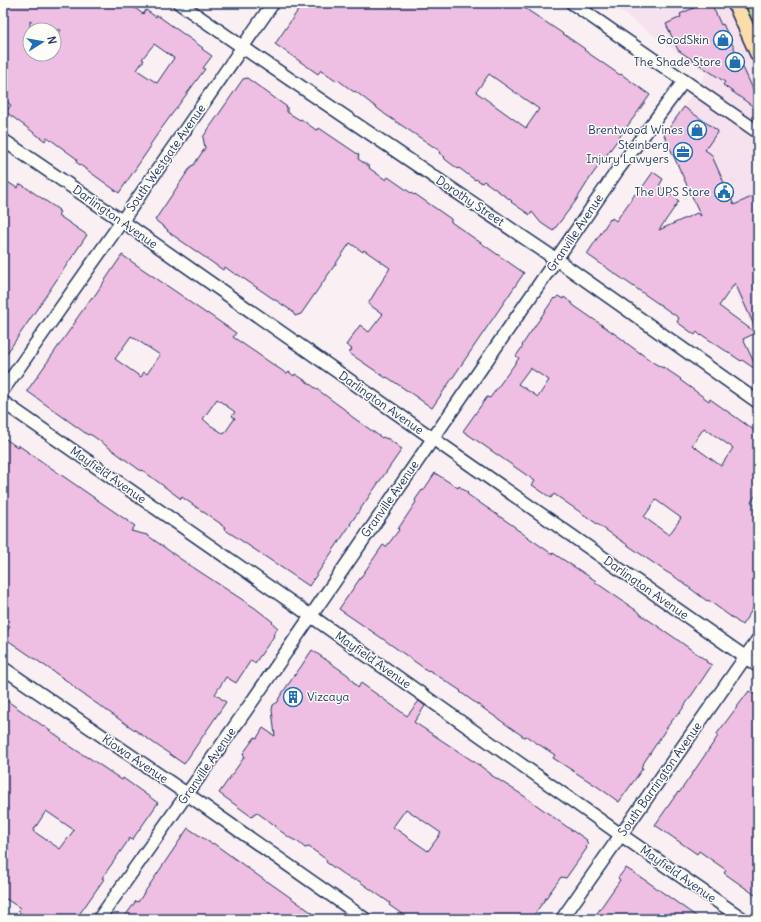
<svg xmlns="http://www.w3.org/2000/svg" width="761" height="922" viewBox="0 0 761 922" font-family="Delius,sans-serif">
  <rect width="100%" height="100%" fill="#faf0f3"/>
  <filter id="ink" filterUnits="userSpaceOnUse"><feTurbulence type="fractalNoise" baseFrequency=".025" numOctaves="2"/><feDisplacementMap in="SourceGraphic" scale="8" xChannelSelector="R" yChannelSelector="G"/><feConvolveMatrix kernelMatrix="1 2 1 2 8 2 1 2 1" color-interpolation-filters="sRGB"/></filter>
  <g filter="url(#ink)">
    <!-- built -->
    <polygon fill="#f6e1ee" points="609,3 758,3 758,340 664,137 706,73"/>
    <!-- green -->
    <polygon fill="#c8e49b" stroke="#728a7c" points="745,3 758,3 758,32"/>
    <!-- building -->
    <g fill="#eebfe2" stroke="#1b2f5e" fill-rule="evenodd">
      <path d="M 3,3 L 128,3 L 143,14 L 146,10 L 156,17 L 157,15 L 203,48 L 202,49 L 212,56 L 203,68 L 205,69 L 161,129 L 150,145 L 151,146 L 119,193 L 76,162 L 77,159 L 47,137 L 45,141 L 6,112 L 11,105 L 3,99 ZM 30,21 L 43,30 L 61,30 L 54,41 L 54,54 L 30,54 ZM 154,44 L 174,58 L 157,83 L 137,70 L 144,60 L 142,59 Z"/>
      <path d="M 303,3 L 517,3 L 559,31 L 585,49 L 584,50 L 620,75 L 621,74 L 650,95 L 592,175 L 575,202 L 553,231 L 541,223 L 532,212 L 530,215 L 511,202 L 512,201 L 484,181 L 482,183 L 476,179 L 475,180 L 459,168 L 458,169 L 446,160 L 444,158 L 445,157 L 439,153 L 440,151 L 386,115 L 355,91 L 354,92 L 338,80 L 337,81 L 321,70 L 318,74 L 275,44 ZM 489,74 L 516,93 L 539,109 L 526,128 L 476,92 Z"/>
      <polygon points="705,3 711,3 721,25 723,24 758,100 758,110 723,85 725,82 678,50 666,24 681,17 680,14"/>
      <polygon points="247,78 276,99 287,107 287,112 300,120 301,119 316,130 316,129 318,130 319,128 325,132 359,155 358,157 359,157 358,159 370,167 369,168 386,180 388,177 414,195 415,194 451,219 451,222 524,273 432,408 412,394 387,377 386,378 349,353 352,349 346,345 360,325 369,332 383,314 368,304 390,268 364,250 363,252 350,243 301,314 295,316 292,311 277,301 275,300 237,274 236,275 225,267 223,270 167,231 168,230 155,220 192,165 193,166 205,148 203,137 243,79"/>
      <polygon points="684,107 718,131 705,150 711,154 734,205 758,194 758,334 735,283 719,306 756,333 743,339 758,371 742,360 741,361 702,335 701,336 697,332 695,335 677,322 679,318 588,255 587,254 610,219 611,220 612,218 616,221 635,194 637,195 653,172 663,179 659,186 679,201 659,230 697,213 701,216 664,135"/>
      <polygon points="3,179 17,188 20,184 21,185 21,184 59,210 58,211 60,212 58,215 87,235 3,359"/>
      <path d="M 122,255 L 188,300 L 188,301 L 207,314 L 207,313 L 236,333 L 233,337 L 287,374 L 289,372 L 294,376 L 295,374 L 303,379 L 348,412 L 348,413 L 351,416 L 382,438 L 383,437 L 387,439 L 387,438 L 402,449 L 350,524 L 351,524 L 309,586 L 224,529 L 225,527 L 221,525 L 221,524 L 189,502 L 182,497 L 181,499 L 142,470 L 141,471 L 93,436 L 89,434 L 88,435 L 27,391 L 76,321 L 75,321 L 92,297 L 93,298 ZM 131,336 L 160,355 L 147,374 L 144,372 L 141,377 L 115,359 ZM 217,399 L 235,412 L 232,416 L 235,418 L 224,434 L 210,425 L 203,419 Z"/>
      <path d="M 558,296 L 563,299 L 564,297 L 573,304 L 573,305 L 625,341 L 625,342 L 654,363 L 663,368 L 663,367 L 681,379 L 680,380 L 709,401 L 710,399 L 758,433 L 758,492 L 751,502 L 758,507 L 758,601 L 742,625 L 708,600 L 707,601 L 675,577 L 665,571 L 554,494 L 551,498 L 532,485 L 535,481 L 463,431 L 487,397 L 490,398 L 519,358 L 516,356 L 523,346 L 522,345 L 554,298 L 555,299 ZM 530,368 L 549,380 L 538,397 L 518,384 ZM 704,428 L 733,448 L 721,466 L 692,445 ZM 656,500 L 681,518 L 669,535 L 644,517 Z"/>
      <polygon points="3,437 17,447 18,445 135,526 131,531 147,535 182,560 255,608 273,622 272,623 278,628 273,635 274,636 255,663 251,660 236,683 226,677 215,694 226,702 184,764 77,690 70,683 3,637 10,626 3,622"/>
      <polygon points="435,473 458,488 459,486 468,493 467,494 515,527 515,528 532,540 552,554 553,553 596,581 595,582 640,613 640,614 675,638 707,661 706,662 712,665 679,714 678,713 668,726 641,767 643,768 619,802 598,787 553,758 555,755 526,736 524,737 460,692 461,691 429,670 428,671 383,639 339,609 383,545 386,547 399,530 398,529 416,502 415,500 422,490 423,491"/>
      <path d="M 312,650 L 348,675 L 358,688 L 361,683 L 407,716 L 419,701 L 425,706 L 414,722 L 479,765 L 491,774 L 491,775 L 524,796 L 577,834 L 577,833 L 587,840 L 586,841 L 588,843 L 586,847 L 587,848 L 566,878 L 561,877 L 531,919 L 409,919 L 389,905 L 390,903 L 356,879 L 355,881 L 351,878 L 350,879 L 326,862 L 327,860 L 309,847 L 305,848 L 298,842 L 290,838 L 275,827 L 276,826 L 256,812 L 252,817 L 219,793 L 245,756 L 243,755 L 244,752 L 255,737 L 257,738 L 263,728 L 275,736 L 272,710 L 273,705 L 278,702 L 279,698 L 287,686 L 300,668 ZM 406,809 L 441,833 L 428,851 L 393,827 Z"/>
      <polygon points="749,691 758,697 758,897 724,873 726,870 699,851 697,854 655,825 678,792 679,793 718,736 716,735"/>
      <path d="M 3,698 L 62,739 L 61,740 L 88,758 L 88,757 L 122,780 L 123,778 L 158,803 L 132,840 L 130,838 L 102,878 L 104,879 L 76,919 L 29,919 L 18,911 L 20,908 L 3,897 ZM 46,811 L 74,830 L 60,849 L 33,831 Z"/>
      <polygon points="188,828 212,844 213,843 267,882 267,881 321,919 123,919 136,901 138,902"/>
      <polygon points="626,868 648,882 700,919 593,919 620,880 618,878"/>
    </g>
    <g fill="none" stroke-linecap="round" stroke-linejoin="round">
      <!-- minor casing -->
      <g stroke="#1b2f5e" stroke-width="15">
        <g id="minor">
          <polyline points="179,3 254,55 557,260 758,402"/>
          <polyline points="572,3 758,132"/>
          <polyline points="3,140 122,221 758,666"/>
          <polyline points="3,390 122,221 273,3"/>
          <polyline points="3,402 311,616 621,835 743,919"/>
          <polyline points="3,668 187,794 365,919"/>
          <polyline points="99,919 249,706 617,171 684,81"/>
          <polyline points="562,919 758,639"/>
        </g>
      </g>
      <!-- major casing -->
      <g stroke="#1b2f5e" stroke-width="18">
        <polyline id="major" points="735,3 758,54"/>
      </g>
      <!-- minor -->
      <use href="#minor" stroke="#fdfcf7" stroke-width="12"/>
      <!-- major -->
      <use href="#major" stroke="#faddab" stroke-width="15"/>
    </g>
  </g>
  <!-- icons -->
  <defs>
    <g id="shop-ring" transform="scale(1)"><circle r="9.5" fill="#fdfcf7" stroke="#1f6fb2" stroke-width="1.5"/><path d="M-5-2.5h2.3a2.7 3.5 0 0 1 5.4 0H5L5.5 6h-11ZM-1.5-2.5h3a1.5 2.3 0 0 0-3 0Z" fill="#1f6fb2"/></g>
    <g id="office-ring" transform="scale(1)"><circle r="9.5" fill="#fdfcf7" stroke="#1f6fb2" stroke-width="1.5"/><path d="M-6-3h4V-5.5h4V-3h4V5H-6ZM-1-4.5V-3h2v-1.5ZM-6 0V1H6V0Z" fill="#1f6fb2"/></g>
    <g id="civic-ring" transform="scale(1)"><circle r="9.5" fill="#fdfcf7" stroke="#1f6fb2" stroke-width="1.5"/><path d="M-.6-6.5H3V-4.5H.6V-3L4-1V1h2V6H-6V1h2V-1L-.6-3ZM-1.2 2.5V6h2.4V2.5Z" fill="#1f6fb2"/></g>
    <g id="building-ring" transform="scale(1)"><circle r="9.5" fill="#fdfcf7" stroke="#1f6fb2" stroke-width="1.5"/><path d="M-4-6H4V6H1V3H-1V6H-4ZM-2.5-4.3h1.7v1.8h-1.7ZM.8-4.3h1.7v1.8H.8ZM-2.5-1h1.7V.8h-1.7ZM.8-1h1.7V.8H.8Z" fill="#1f6fb2"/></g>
  </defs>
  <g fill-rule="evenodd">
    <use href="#shop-ring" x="723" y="40"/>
    <use href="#shop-ring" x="735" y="62"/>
    <use href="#shop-ring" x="697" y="130"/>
    <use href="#office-ring" x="683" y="152"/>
    <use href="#civic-ring" x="724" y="192"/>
    <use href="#building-ring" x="293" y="697"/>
  </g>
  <g text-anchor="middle" stroke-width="3" stroke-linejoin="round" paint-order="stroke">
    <!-- poi labels -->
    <g font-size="12" fill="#1b2f5e" stroke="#fdfcf7" text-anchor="end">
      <text x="709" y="44">GoodSkin</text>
      <text x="721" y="66">The Shade Store</text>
      <text x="683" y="134">Brentwood Wines</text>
      <text x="669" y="149">Steinberg<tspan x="669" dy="14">Injury Lawyers</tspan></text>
      <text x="710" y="196">The UPS Store</text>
      <text x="307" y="701" text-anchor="start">Vizcaya</text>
    </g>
    <!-- street labels -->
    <g font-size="12" fill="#1b2f5e" stroke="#fdfcf7">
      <text transform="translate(166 158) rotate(-55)" y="4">South Westgate Avenue</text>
      <text transform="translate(470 201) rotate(34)" y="4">Dorothy Street</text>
      <text transform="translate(115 217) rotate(35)" y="4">Darlington Avenue</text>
      <text transform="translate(575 233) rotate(-56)" y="4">Granville Avenue</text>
      <text transform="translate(381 403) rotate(35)" y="4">Darlington Avenue</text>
      <text transform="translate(108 475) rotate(35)" y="4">Mayfield Avenue</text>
      <text transform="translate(390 499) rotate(-55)" y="4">Granville Avenue</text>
      <text transform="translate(646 588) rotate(35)" y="4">Darlington Avenue</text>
      <text transform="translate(373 660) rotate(35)" y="4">Mayfield Avenue</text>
      <text transform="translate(135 759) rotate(34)" y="4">Kiowa Avenue</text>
      <text transform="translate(207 766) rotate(-55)" y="4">Granville Avenue</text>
      <text transform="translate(660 779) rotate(-55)" y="4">South Barrington Avenue</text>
      <text transform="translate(678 874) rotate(35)" y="4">Mayfield Avenue</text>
    </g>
  </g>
  <!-- margin -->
  <rect width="761" height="922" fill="none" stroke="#fdfcf7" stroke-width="16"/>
  <rect x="8" y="8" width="745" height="906" fill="none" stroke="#1b2f5e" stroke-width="1.5" filter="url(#ink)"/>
  <!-- north arrow -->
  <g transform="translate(42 42) rotate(79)"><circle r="19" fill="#fdfcf7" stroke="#a3aaba"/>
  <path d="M0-3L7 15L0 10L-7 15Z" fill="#1f6fb2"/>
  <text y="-6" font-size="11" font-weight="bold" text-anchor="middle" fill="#1b2f5e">N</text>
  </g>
</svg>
